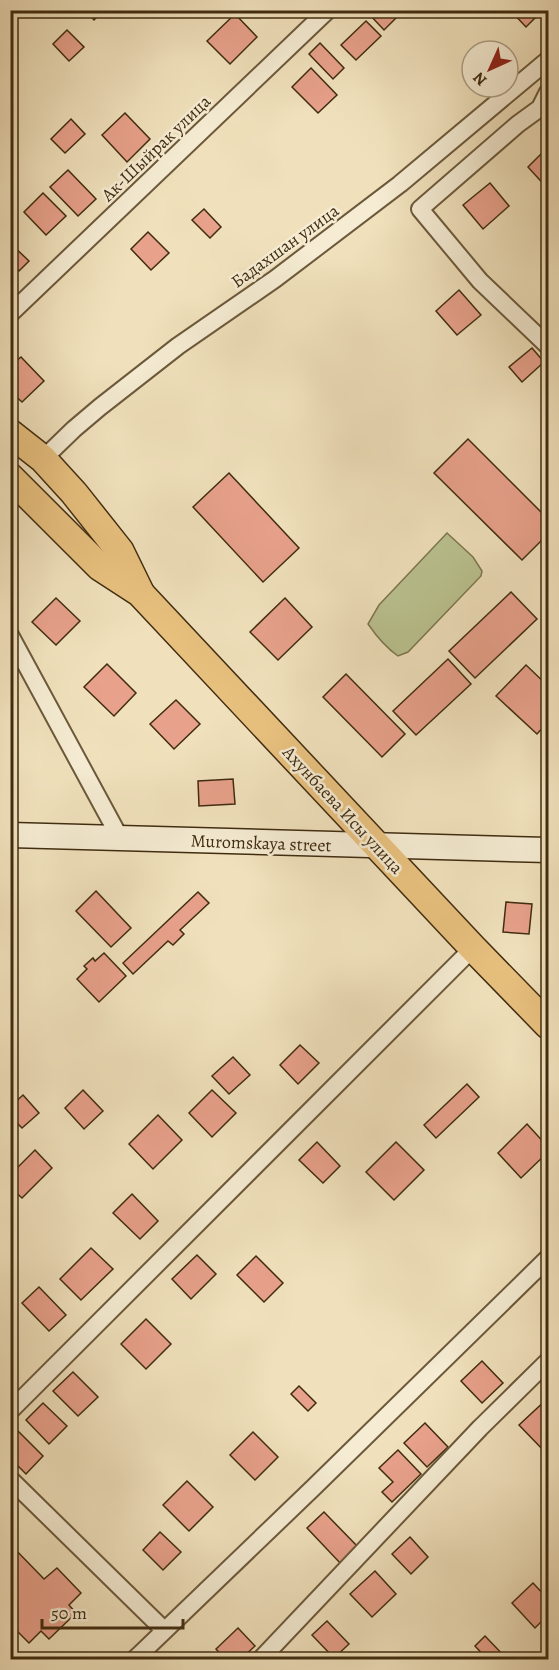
<svg xmlns="http://www.w3.org/2000/svg" width="559" height="1670" viewBox="0 0 559 1670" font-family="Alegreya,serif">
  <rect width="100%" height="100%" fill="#f0e1bc"/>
  <filter id="stains"><feTurbulence type="fractalNoise" baseFrequency=".00333" numOctaves="4"/><feColorMatrix values="0 0 0 0 .2 0 0 0 0 .09 0 0 0 0 .02 0 0 0 .5 -.17"/></filter>
  <radialGradient id="worn" r=".72"><stop offset=".6" stop-color="#630" stop-opacity="0"/><stop offset="1" stop-color="#630" stop-opacity=".3"/></radialGradient>
  <!-- green -->
  <path fill="#bac290" stroke="#7d7750" stroke-width="1.5" d="M 447,533 L 473,557 L 482,571 L 481,576 L 408,652 L 398,656 C 385,647 377,637 368,624 L 379,605 Z"/>
  <!-- building -->
  <g fill="#e8a18b" stroke="#402c10" stroke-width="1.5">
    <polygon points="85,10 104,10 94,20"/>
    <polygon points="372,10 398,10 401,13 384,30 369,14"/>
    <polygon points="510,10 543,10 526,27"/>
    <polygon points="235,14 257,37 230,64 207,41"/>
    <polygon points="366,21 381,36 356,60 341,45"/>
    <polygon points="67,30 84,47 69,61 53,44"/>
    <polygon points="320,43 344,68 333,79 309,54"/>
    <polygon points="311,68 337,95 318,113 292,87"/>
    <polygon points="125,113 150,139 127,162 102,135"/>
    <polygon points="71,119 85,134 65,153 51,139"/>
    <polygon points="548,147 548,189 528,167"/>
    <polygon points="68,170 96,199 78,216 50,187"/>
    <polygon points="490,183 509,206 483,229 463,205"/>
    <polygon points="43,193 66,216 46,235 24,212"/>
    <polygon points="204,209 221,227 210,238 192,220"/>
    <polygon points="148,232 169,253 151,270 131,249"/>
    <polygon points="10,243 29,261 19,271 10,262"/>
    <polygon points="459,290 481,315 457,335 436,311"/>
    <polygon points="532,348 544,362 522,382 509,367"/>
    <polygon points="21,357 44,381 22,402 10,391 10,366"/>
    <polygon points="468,439 548,519 548,534 522,560 434,473"/>
    <polygon points="229,473 299,548 263,582 193,507"/>
    <polygon points="511,592 537,619 475,678 449,651"/>
    <polygon points="56,598 80,621 56,645 32,622"/>
    <polygon points="285,598 312,627 278,660 250,632"/>
    <polygon points="448,659 471,684 416,735 393,711"/>
    <polygon points="107,664 136,693 114,716 84,687"/>
    <polygon points="526,665 548,686 548,722 537,734 496,696"/>
    <polygon points="346,674 405,734 382,757 323,697"/>
    <polygon points="176,700 200,724 174,749 150,724"/>
    <polygon points="233,779 235,804 199,806 198,781"/>
    <polygon points="96,891 131,928 111,947 76,911"/>
    <polygon points="198,892 209,903 180,930 184,934 173,945 168,941 133,974 123,963"/>
    <polygon points="506,902 532,904 529,934 503,932"/>
    <polygon points="104,953 126,976 99,1002 77,979 87,969 84,966 93,958 95,961"/>
    <polygon points="300,1045 319,1063 298,1084 280,1065"/>
    <polygon points="233,1057 250,1075 229,1094 212,1076"/>
    <polygon points="467,1084 479,1097 436,1138 424,1125"/>
    <polygon points="83,1090 103,1111 84,1129 65,1108"/>
    <polygon points="212,1090 236,1113 212,1137 189,1113"/>
    <polygon points="23,1095 39,1113 22,1128 10,1116 10,1107"/>
    <polygon points="158,1115 182,1140 153,1169 129,1144"/>
    <polygon points="527,1124 548,1147 548,1152 521,1178 498,1153"/>
    <polygon points="317,1142 340,1166 323,1183 299,1160"/>
    <polygon points="396,1142 424,1170 394,1200 366,1172"/>
    <polygon points="35,1150 52,1168 22,1198 10,1187 10,1175"/>
    <polygon points="132,1194 158,1221 140,1239 113,1213"/>
    <polygon points="91,1248 113,1269 81,1300 60,1279"/>
    <polygon points="197,1255 216,1274 191,1299 172,1279"/>
    <polygon points="256,1256 283,1283 264,1302 237,1275"/>
    <polygon points="39,1287 66,1315 49,1331 22,1303"/>
    <polygon points="146,1319 171,1344 146,1369 121,1344"/>
    <polygon points="482,1361 503,1383 482,1403 461,1381"/>
    <polygon points="73,1372 98,1397 78,1416 53,1391"/>
    <polygon points="299,1386 316,1403 308,1411 291,1394"/>
    <polygon points="547,1399 548,1401 548,1451 546,1453 519,1425"/>
    <polygon points="43,1403 67,1426 49,1444 26,1420"/>
    <polygon points="425,1423 448,1447 427,1467 404,1443"/>
    <polygon points="17,1430 43,1456 26,1474 10,1458 10,1436"/>
    <polygon points="253,1432 278,1457 255,1480 230,1455"/>
    <polygon points="398,1450 421,1474 392,1502 382,1492 393,1482 379,1468"/>
    <polygon points="187,1481 213,1507 189,1531 163,1505"/>
    <polygon points="324,1512 358,1547 341,1564 307,1528"/>
    <polygon points="160,1532 181,1552 163,1570 143,1550"/>
    <polygon points="410,1537 428,1557 411,1574 392,1554"/>
    <polygon points="10,1544 44,1579 57,1568 81,1593 69,1605 76,1613 49,1639 41,1631 29,1643 10,1624 10,1612 17,1606 10,1599"/>
    <polygon points="375,1571 396,1594 372,1617 350,1594"/>
    <polygon points="533,1583 548,1599 548,1615 535,1628 512,1603"/>
    <polygon points="327,1621 349,1644 334,1658 312,1635"/>
    <polygon points="238,1628 255,1646 240,1660 226,1660 216,1649"/>
    <polygon points="485,1636 508,1660 488,1660 475,1646"/>
  </g>
  <g fill="none" stroke-linecap="round" stroke-linejoin="round">
    <!-- street casing -->
    <g stroke="#6c593b" stroke-width="20">
      <g id="street">
        <polyline points="548,92 540,108 518,124 420,209 480,281 548,346"/>
        <polyline points="10,314 328,10"/>
        <polyline points="43,459 74,429 100,407 178,346 275,279 400,184 548,60"/>
        <polyline points="10,635 120,838"/>
        <polyline points="10,1411 473,948"/>
        <polyline points="10,1479 164,1630"/>
        <polyline points="134,1660 313,1488 548,1258"/>
        <polyline points="260,1660 480,1428 548,1361"/>
      </g>
    </g>
    <!-- secondary casing -->
    <g stroke="#402c10" stroke-width="27">
      <polyline id="secondary" points="10,835 548,850"/>
    </g>
    <!-- primary casing -->
    <g stroke="#402c10" stroke-width="30">
      <g id="primary">
        <polyline points="10,433 43,459 74,493 120,551 140,592"/>
        <polyline points="10,477 100,567 140,593 473,948 548,1025"/>
      </g>
    </g>
    <!-- street -->
    <use href="#street" stroke="#f5ecd3" stroke-width="16"/>
    <!-- secondary -->
    <use href="#secondary" stroke="#f5ecd3" stroke-width="24"/>
    <!-- primary -->
    <use href="#primary" stroke="#e8c07e" stroke-width="27"/>
  </g>
  <g text-anchor="middle" stroke-width="5" stroke-linejoin="round" paint-order="stroke">
    <!-- street labels -->
    <g font-size="18" fill="#402c10" stroke="#f5ecd3">
      <text transform="translate(156 148) rotate(-44)" y="6">Ак-Шыйрак улица</text>
      <text transform="translate(285 246) rotate(-36)" y="6">Бадахшан улица</text>
      <text transform="translate(343 810) rotate(47)" y="6">Ахунбаева Исы улица</text>
      <text transform="translate(261 843) rotate(2)" y="6">Muromskaya street</text>
    </g>
  </g>
  <!-- margin -->
  <rect width="559" height="1670" fill="none" stroke="#f0e1bc" stroke-width="36"/>
  <rect x="12" y="12" width="535" height="1646" fill="none" stroke="#402c10" stroke-width="3"/>
  <rect x="18" y="18" width="523" height="1634" fill="none" stroke="#402c10" stroke-width="1.5"/>
  <!-- north arrow -->
  <g transform="translate(490 69) rotate(225)"><circle r="28" fill="#f5ecd3" stroke="#ad9f85" stroke-width="1.5"/>
  <path d="M0-4.5L10 22L0 15L-10 22Z" fill="#8f2418"/>
  <text y="-9" font-size="16" font-weight="bold" text-anchor="middle" fill="#402c10">N</text>
  </g>
  <!-- scale -->
  <path d="M42 1619v9h141v-9" fill="none" stroke="#402c10" stroke-width="3"/>
  <text x="51" y="1619" font-size="18" fill="#402c10" stroke="#f5ecd3" stroke-width="4.5" paint-order="stroke">50 m</text>
  <rect width="100%" height="100%" filter="url(#stains)"/>
  <rect width="100%" height="100%" fill="url(#worn)"/>
</svg>
